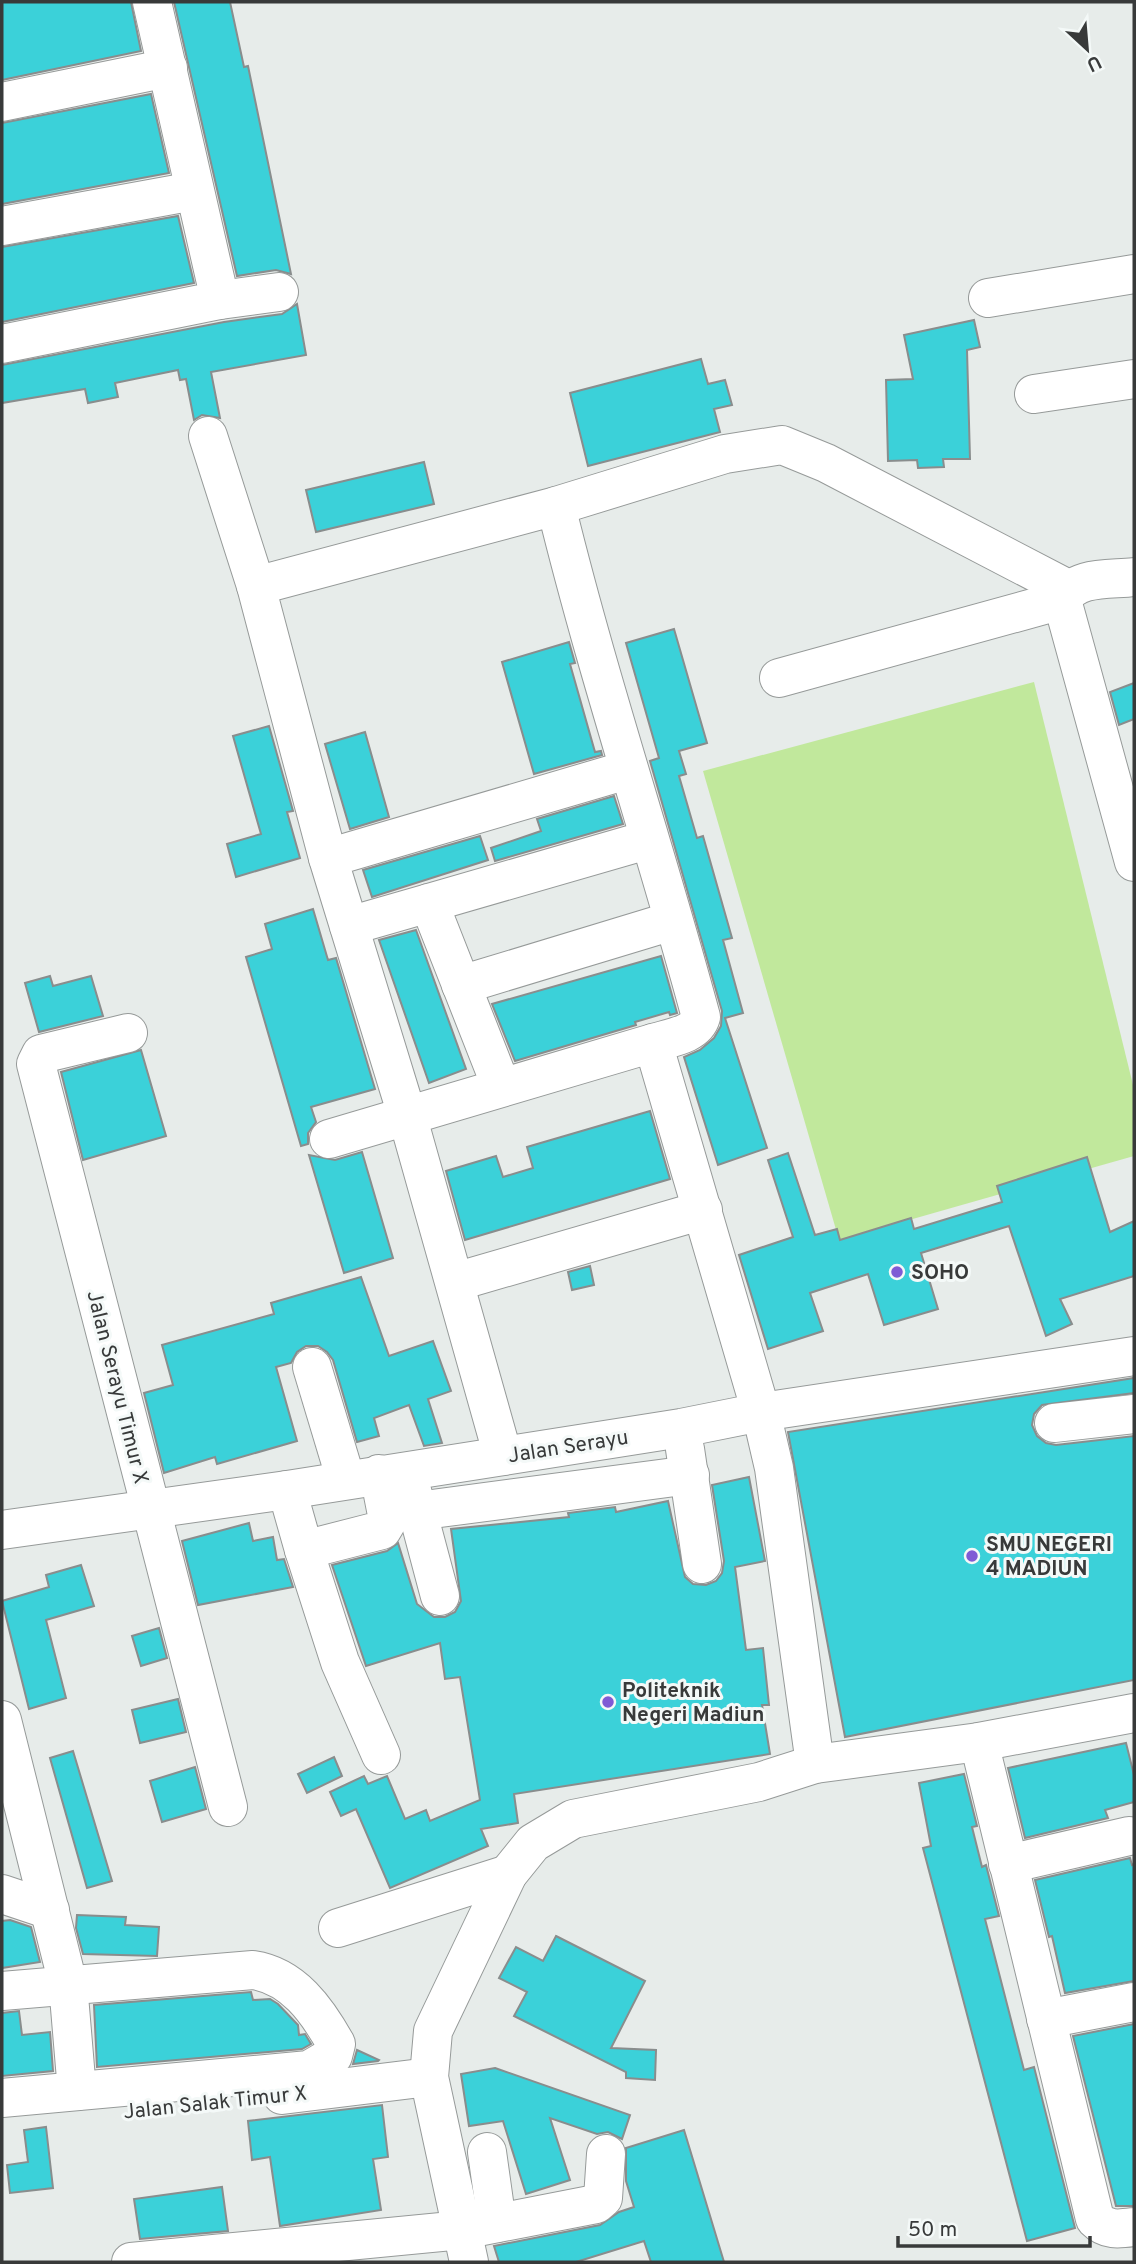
<svg xmlns="http://www.w3.org/2000/svg" width="1136" height="2264" viewBox="0 0 1136 2264" font-family="Overpass,sans-serif">
  <rect width="100%" height="100%" fill="#e7ecea"/>
  <!-- green -->
  <polygon fill="#c1e89c" points="1034,682 1134,1089 1134,1156 839,1240 703,771"/>
  <!-- building -->
  <g fill="#3bd1d9" stroke="#898d8d" stroke-width="2">
    <polygon points="2,2 131,2 141,51 2,80"/>
    <polygon points="174,2 230,2 244,67 248,66 291,274 276,270 237,276"/>
    <polygon points="151,94 169,173 2,204 2,123"/>
    <polygon points="178,216 194,283 2,322 2,247"/>
    <polygon points="297,304 306,355 211,372 220,418 202,415 194,420 186,379 180,380 178,370 115,383 118,397 88,403 85,389 2,403 2,365 224,322 282,314"/>
    <polygon points="974,320 980,347 967,350 970,459 943,459 944,467 918,468 917,460 888,461 886,380 913,379 904,335"/>
    <polygon points="701,359 708,384 725,380 732,405 714,409 720,432 588,466 570,393"/>
    <polygon points="424,462 434,504 316,532 306,490"/>
    <polygon points="674,629 707,743 679,751 686,774 679,776 697,838 703,836 732,938 723,940 743,1013 725,1018 767,1148 718,1165 684,1057 700,1050 714,1038 721,1026 722,1011 650,761 659,758 626,643"/>
    <polygon points="569,642 575,663 570,664 595,752 601,751 602,755 534,774 502,662"/>
    <polygon points="1134,683 1134,719 1119,725 1110,692"/>
    <polygon points="269,726 293,811 287,812 300,858 236,877 227,844 261,834 233,736"/>
    <polygon points="365,732 389,817 350,829 325,744"/>
    <polygon points="614,796 623,824 495,861 491,848 541,831 537,819"/>
    <polygon points="480,836 488,860 372,897 363,870"/>
    <polygon points="313,909 328,960 336,958 375,1089 311,1107 316,1122 308,1133 308,1144 301,1146 246,957 272,949 265,924"/>
    <polygon points="416,930 466,1069 429,1083 379,940"/>
    <polygon points="661,956 677,1013 670,1015 669,1012 635,1022 636,1025 515,1061 492,1004"/>
    <polygon points="50,976 53,986 91,976 103,1016 39,1032 25,983"/>
    <polygon points="141,1050 166,1136 83,1160 61,1072"/>
    <polygon points="650,1111 670,1179 465,1240 446,1171 496,1156 503,1177 533,1168 527,1147"/>
    <polygon points="362,1152 393,1258 344,1273 309,1155 335,1160"/>
    <polygon points="788,1153 815,1235 837,1229 840,1240 911,1218 914,1229 1002,1202 997,1186 1087,1157 1110,1232 1134,1221 1134,1276 1060,1299 1072,1324 1046,1336 1009,1226 921,1253 938,1309 884,1325 868,1274 810,1293 823,1331 768,1349 739,1255 793,1237 768,1160"/>
    <polygon points="590,1266 594,1285 572,1290 568,1272"/>
    <polygon points="361,1277 389,1356 433,1341 451,1391 428,1399 442,1443 424,1446 409,1405 374,1418 379,1436 357,1442 333,1360 327,1352 318,1346 306,1346 297,1352 291,1363 276,1367 297,1441 217,1464 215,1457 164,1473 144,1393 173,1385 162,1345 274,1314 271,1303"/>
    <polygon points="1134,1378 1134,1393 1042,1405 1034,1414 1032,1425 1037,1436 1046,1443 1056,1445 1134,1436 1134,1680 845,1737 788,1432"/>
    <polygon points="749,1477 765,1561 735,1567 746,1650 763,1648 769,1705 762,1705 770,1754 514,1794 518,1823 481,1829 488,1846 390,1888 356,1809 341,1816 330,1792 364,1776 368,1784 387,1776 405,1819 426,1810 430,1821 480,1800 460,1677 445,1679 440,1643 366,1666 332,1565 387,1551 398,1543 417,1604 434,1617 445,1617 455,1612 461,1601 451,1529 569,1517 568,1513 615,1507 616,1512 668,1501 685,1577 693,1584 706,1585 716,1581 722,1573 724,1561 712,1485"/>
    <polygon points="249,1523 253,1541 273,1537 277,1560 284,1559 293,1587 198,1605 182,1541"/>
    <polygon points="81,1565 94,1606 46,1620 66,1698 29,1709 2,1601 49,1587 46,1575"/>
    <polygon points="159,1628 167,1658 141,1666 132,1636"/>
    <polygon points="178,1699 186,1732 140,1743 132,1710"/>
    <polygon points="1126,1743 1134,1775 1134,1802 1105,1810 1108,1818 1025,1838 1008,1768"/>
    <polygon points="73,1751 112,1881 87,1888 50,1758"/>
    <polygon points="334,1757 342,1776 307,1793 298,1774"/>
    <polygon points="195,1767 206,1809 162,1822 150,1781"/>
    <polygon points="964,1774 977,1826 972,1827 982,1867 986,1865 999,1916 985,1919 1024,2070 1034,2067 1075,2228 1027,2241 923,1848 931,1846 919,1783"/>
    <polygon points="1130,1858 1132,1865 1134,1864 1134,1981 1065,1993 1052,1936 1049,1937 1035,1880"/>
    <polygon points="77,1915 126,1917 125,1925 159,1927 157,1956 83,1954 76,1928"/>
    <polygon points="10,1920 31,1927 40,1962 2,1968 2,1921"/>
    <polygon points="556,1936 645,1981 611,2048 656,2050 655,2080 626,2078 626,2072 514,2016 527,1992 499,1978 516,1947 543,1961"/>
    <polygon points="251,1992 253,2000 270,1999 278,2004 298,2025 299,2035 305,2034 311,2044 302,2049 97,2067 94,2005"/>
    <polygon points="19,2011 22,2035 50,2032 53,2071 2,2076 2,2013"/>
    <polygon points="1134,2024 1134,2206 1116,2206 1073,2036"/>
    <polygon points="357,2050 379,2060 378,2061 353,2064"/>
    <polygon points="495,2068 630,2115 622,2139 608,2132 597,2134 550,2118 570,2180 526,2194 503,2121 469,2126 461,2074"/>
    <polygon points="382,2105 388,2157 373,2159 381,2210 280,2226 270,2157 252,2160 248,2121"/>
    <polygon points="46,2127 53,2188 10,2193 7,2165 28,2162 24,2130"/>
    <polygon points="684,2130 724,2262 651,2262 644,2241 576,2262 499,2262 494,2246 600,2225 619,2212 634,2207 626,2181 626,2148"/>
    <polygon points="222,2187 228,2231 140,2239 134,2199"/>
  </g>
  <g fill="none" stroke-linecap="round" stroke-linejoin="round">
    <!-- minor casing -->
    <g stroke="#969a99" stroke-width="40">
      <g id="minor">
        <polyline points="2,102 168,68"/>
        <polyline points="2,226 194,191"/>
        <polyline points="988,298 1134,274"/>
        <polyline points="220,300 279,292"/>
        <polyline points="2,344 220,300 152,2"/>
        <polyline points="1034,394 1134,379"/>
        <polyline points="208,436 256,586"/>
        <polyline points="556,506 725,454 782,445 826,463 1068,589"/>
        <path d="M 1134,577 C 1109,580 1076,575 1062,600 L 1134,862"/>
        <polyline points="779,678 1062,600"/>
        <path d="M 328,858 L 256,586 L 556,506 C 598,678 655,846 701,1017 C 696,1035 669,1038 653,1043 L 329,1139"/>
        <polyline points="349,926 429,903"/>
        <polyline points="461,985 672,921"/>
        <polyline points="128,1033 41,1054 36,1064 228,1807"/>
        <polyline points="653,1043 761,1412 774,1468 815,1764"/>
        <polyline points="501,1086 429,903 647,840"/>
        <polyline points="455,1282 703,1210"/>
        <polyline points="312,1367 346,1480"/>
        <polyline points="1054,1423 1134,1414"/>
        <polyline points="685,1449 702,1564"/>
        <polyline points="503,1456 407,1115 328,858 627,770"/>
        <polyline points="411,1487 440,1596"/>
        <polyline points="287,1490 304,1550 382,1530 388,1520 379,1474"/>
        <polyline points="417,1511 690,1475"/>
        <polyline points="304,1550 340,1662 381,1755"/>
        <polyline points="2,1720 68,1984 77,2091"/>
        <path d="M 979,1742 L 1095,2219 C 1107,2231 1119,2229 1134,2227"/>
        <polyline points="1008,1864 1129,1836"/>
        <polyline points="2,1894 50,1910"/>
        <polyline points="338,1928 508,1874"/>
        <path d="M 2,1991 L 253,1970 C 293,1976 317,2010 336,2044 L 333,2056 L 309,2070 L 2,2098"/>
        <polyline points="1046,2019 1134,2002"/>
        <polyline points="282,2095 429,2077"/>
        <polyline points="487,2152 497,2223"/>
        <polyline points="131,2262 462,2230 596,2204 603,2198 606,2154"/>
        <polyline points="469,2262 429,2077 433,2031 508,1874 533,1843 573,1819 759,1782 815,1764 979,1742 1134,1713"/>
      </g>
    </g>
    <!-- major casing -->
    <g stroke="#969a99" stroke-width="40">
      <polyline id="major" points="2,1530 287,1490 681,1428 761,1412 1134,1356"/>
    </g>
    <!-- minor -->
    <use href="#minor" stroke="#fff" stroke-width="38"/>
    <!-- major -->
    <use href="#major" stroke="#fff" stroke-width="38"/>
  </g>
  <!-- markers -->
  <g fill="#7f5bd5" stroke="#f4f9f8" stroke-width="2.5">
    <circle cx="897" cy="1272" r="7"/>
    <circle cx="972" cy="1556" r="7"/>
    <circle cx="608" cy="1702" r="7"/>
  </g>
  <g text-anchor="middle" stroke-width="6" stroke-linejoin="round" paint-order="stroke">
    <!-- poi labels -->
    <g font-size="21" font-weight="bold" fill="#383a3a" stroke="#f4f9f8" text-anchor="start">
      <text x="911" y="1279">SOHO</text>
      <text x="986" y="1551">SMU NEGERI<tspan x="986" dy="24">4 MADIUN</tspan></text>
      <text x="622" y="1697">Politeknik<tspan x="622" dy="24">Negeri Madiun</tspan></text>
    </g>
    <!-- street labels -->
    <g font-size="21" fill="#383a3a" stroke="#f4f9f8">
      <text transform="translate(118 1387) rotate(76)" y="7">Jalan Serayu Timur X</text>
      <text transform="translate(568 1446) rotate(-9)" y="7">Jalan Serayu</text>
      <text transform="translate(215 2102) rotate(-6)" y="7">Jalan Salak Timur X</text>
    </g>
  </g>
  <!-- border -->
  <rect width="1136" height="2264" fill="none" stroke="#383a3a" stroke-width="7"/>
  <!-- north arrow -->
  <g transform="translate(1087 49) rotate(154)" stroke="#f4f9f8" stroke-width="5" paint-order="stroke">
  <path d="M0-5L12 26L0 18L-12 26Z" fill="#383a3a"/>
  <text y="-10" font-size="19" font-weight="bold" text-anchor="middle" fill="#383a3a">U</text>
  </g>
  <!-- scale -->
  <path d="M898 2236v10h192v-10" fill="none" stroke="#383a3a" stroke-width="3.5"/>
  <text x="908" y="2236" font-size="21" fill="#383a3a" stroke="#f4f9f8" stroke-width="5" paint-order="stroke">50 m</text>
</svg>
